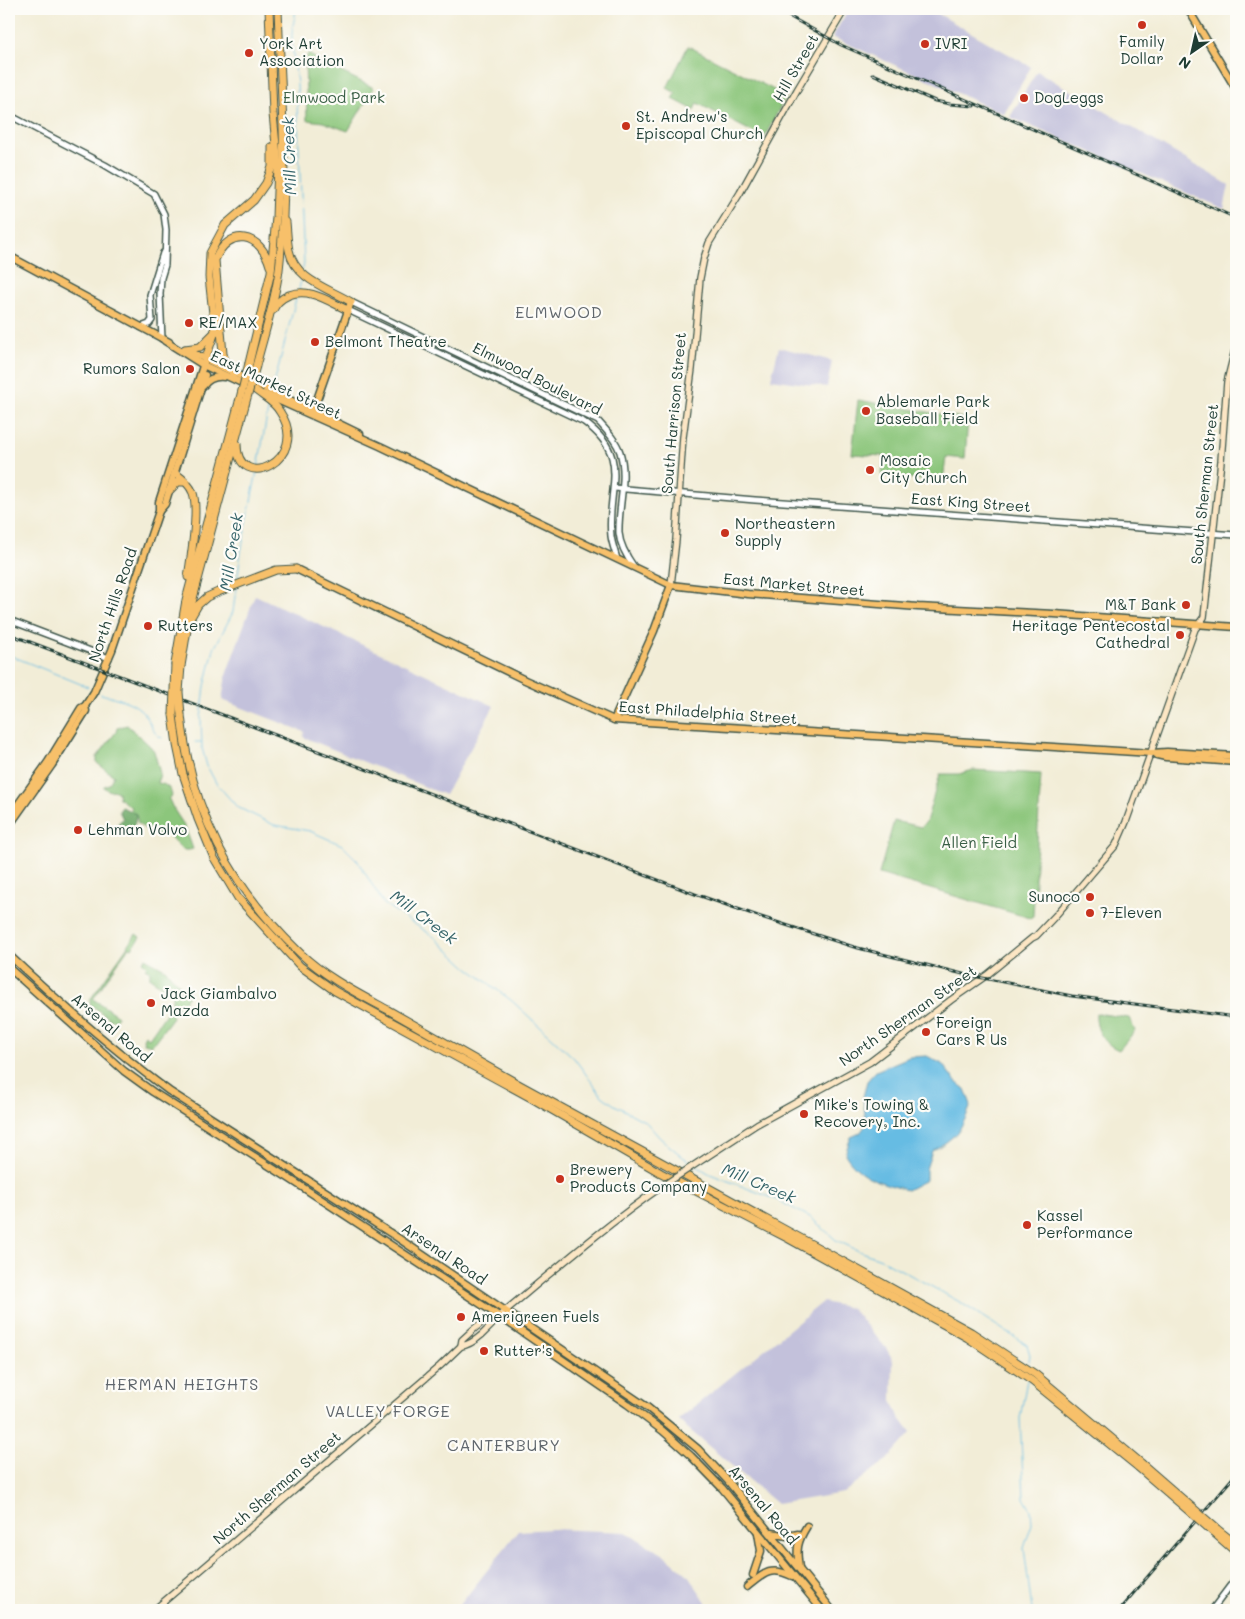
<svg xmlns="http://www.w3.org/2000/svg" width="1245" height="1619" viewBox="0 0 1245 1619" font-family="Mali,sans-serif">
  <rect width="100%" height="100%" fill="#fdfcf7"/>
  <filter id="ink" filterUnits="userSpaceOnUse"><feTurbulence type="fractalNoise" baseFrequency=".02" numOctaves="2"/><feDisplacementMap in="SourceGraphic" scale="10" xChannelSelector="R" yChannelSelector="G"/><feConvolveMatrix kernelMatrix="1 2 1 2 8 2 1 2 1" color-interpolation-filters="sRGB"/></filter>
  <filter id="wash" filterUnits="userSpaceOnUse"><feTurbulence type="fractalNoise" baseFrequency=".0096" numOctaves="4" result="noise"/><feDisplacementMap in="SourceGraphic" scale="20" xChannelSelector="R" yChannelSelector="G"/><feGaussianBlur stdDeviation="1.12" result="paint"/><feColorMatrix in="noise" values="0 0 0 0 0 0 0 0 0 0 0 0 0 0 0 0 0 1.4 0 .05"/><feComposite in="paint" operator="in"/></filter>
  <g filter="url(#wash)">
    <rect width="100%" height="100%" fill="#f2edd7"/>
    <!-- industrial -->
    <g fill="#c3c1db">
      <polygon points="849,9 930,9 1031,67 1004,114 832,37"/>
      <polygon points="1037,71 1229,185 1224,209 1010,117"/>
      <polygon points="779,347 832,361 827,387 771,379"/>
      <polygon points="255,595 494,706 445,795 303,737 305,732 222,700 226,675"/>
      <polygon points="823,1302 851,1308 886,1348 893,1360 892,1400 899,1417 911,1433 888,1459 843,1493 777,1504 678,1420"/>
      <polygon points="552,1529 626,1532 666,1556 688,1575 706,1602 707,1610 456,1610 518,1531"/>
    </g>
    <!-- green -->
    <g fill="#8cc67b" stroke="#568258">
      <polygon points="688,46 786,96 764,138 697,103 694,110 673,99 676,93 667,88"/>
      <polygon points="308,54 319,60 322,65 329,66 374,88 348,131 323,122 307,120 305,62"/>
      <polygon points="858,400 968,419 965,459 946,457 943,481 882,476 884,456 852,454"/>
      <path d="M 127,725 L 150,746 L 154,751 L 160,773 L 158,783 C 166,784 171,788 172,796 L 169,799 C 172,808 177,814 182,822 C 186,830 190,840 193,849 C 178,854 177,841 167,834 C 154,838 148,831 138,823 L 136,814 L 130,811 L 132,808 L 119,798 L 118,792 L 113,790 L 110,791 L 103,787 L 104,786 L 108,785 L 114,776 L 97,763 L 97,757 L 116,732 L 117,728 Z"/>
      <polygon points="973,770 1041,774 1033,916 1030,918 879,874 894,821 921,827 926,822 940,774 959,774"/>
      <polygon points="136,934 140,937 132,948 129,947 93,999 118,1016 115,1020 111,1020 90,1004 90,1000"/>
      <polygon points="145,958 165,969 184,990 188,991 188,996 178,1010 172,1008 172,996 170,992 150,978 150,971 145,968 147,966 142,961"/>
      <polygon points="167,1012 172,1014 173,1017 152,1045 144,1043 143,1039 145,1035 149,1038"/>
      <path d="M 1096,1013 L 1129,1018 L 1135,1031 L 1119,1050 C 1103,1044 1095,1029 1096,1013 Z"/>
    </g>
    <!-- forest -->
    <path fill="#71ab6b" stroke="#487450" d="M 122,807 L 136,814 C 136,821 134,830 127,834 L 121,832 L 115,834 C 112,828 118,823 123,819 L 119,811 Z"/>
    <!-- water -->
    <path fill="#66bce3" stroke="#427c8c" d="M 927,1056 L 942,1064 L 956,1082 L 965,1089 L 971,1105 C 960,1132 957,1136 932,1151 L 926,1169 L 926,1180 L 907,1190 C 882,1183 859,1178 845,1154 L 851,1137 L 860,1133 L 866,1125 L 863,1097 L 867,1081 L 876,1071 L 909,1057 Z"/>
    <g fill="none" stroke-linecap="round" stroke-linejoin="round">
      <!-- stream -->
      <g stroke="#66bce3" stroke-width="1">
        <path d="M 296,9 C 295,19 291,30 292,40 C 293,62 299,82 297,104 L 304,263 L 303,269"/>
        <polyline points="299,289 302,276"/>
        <polyline points="273,388 297,295"/>
        <polyline points="258,467 269,404"/>
        <polyline points="237,582 241,552 257,471"/>
        <polyline points="236,588 233,612 214,649 205,686 201,718 202,748 207,766 216,783 237,807 274,825 310,831 342,845 357,860 384,904 433,936 467,967 512,1001 574,1058 602,1096 613,1104 646,1122 660,1138 683,1157 692,1163"/>
        <polyline points="9,655 88,687"/>
        <path d="M 101,694 C 115,698 130,700 141,710 C 151,719 150,733 162,738"/>
        <polyline points="195,742 201,742"/>
        <polyline points="697,1166 710,1174 775,1199 810,1217 836,1240 861,1252 881,1259 958,1301 1027,1345 1030,1355 1028,1366"/>
        <polyline points="1027,1380 1020,1418 1024,1498 1031,1510 1032,1524 1024,1548 1032,1610"/>
      </g>
    </g>
  </g>
  <g filter="url(#ink)">
    <g fill="none" stroke-linecap="round" stroke-linejoin="round">
      <!-- tertiary casing -->
      <g stroke="#3f574c" stroke-width="8">
        <g id="tertiary">
          <polyline points="9,115 105,165 154,194 164,214 166,230 165,265 161,278 160,294 162,339"/>
          <path d="M 351,302 L 598,421 C 606,430 616,440 620,452 C 628,478 618,506 619,533 C 620,545 627,557 634,567"/>
          <path d="M 348,310 L 584,422 C 633,457 606,489 611,536 C 612,544 615,551 617,559"/>
          <polyline points="141,327 149,324 152,320 150,295 163,253"/>
          <polyline points="614,488 755,500 1236,535"/>
          <polyline points="9,620 109,658"/>
          <polyline points="1212,1610 1236,1578"/>
        </g>
      </g>
      <!-- secondary casing -->
      <g stroke="#3f574c" stroke-width="8">
        <g id="secondary">
          <polyline points="671,585 676,540 683,437 692,369 700,278 704,258 709,243 740,193 797,90 845,9"/>
          <polyline points="705,1158 757,1124 870,1062 951,1000 987,975 1032,938 1036,936 1056,915 1116,845 1126,822 1195,629 1204,617 1221,461 1227,382 1236,346"/>
          <path d="M 461,1346 C 474,1345 491,1327 499,1316 C 553,1271 606,1225 664,1185"/>
          <polyline points="154,1610 440,1366 461,1346 462,1340 474,1329 485,1320 499,1316"/>
        </g>
      </g>
      <!-- primary casing -->
      <g stroke="#3f574c" stroke-width="9">
        <g id="primary">
          <polyline points="1188,9 1236,89"/>
          <polyline points="9,256 169,342"/>
          <polyline points="165,341 203,365 246,385"/>
          <polyline points="185,349 360,434"/>
          <path d="M 203,386 C 208,379 215,376 224,377"/>
          <polyline points="264,394 380,446 671,585 748,594 918,607 1054,614 1236,627"/>
          <polyline points="312,414 351,302"/>
          <polyline points="159,511 165,504 205,375"/>
          <polyline points="296,569 525,680 614,720 1151,753 1167,752 1236,756"/>
          <polyline points="614,720 654,631 671,585"/>
          <polyline points="1157,755 1166,757 1236,762"/>
          <polyline points="9,817 48,762 81,708 85,706 94,692 112,650 159,511 159,502 204,363"/>
          <polyline points="9,826 52,765 86,711 85,706"/>
        </g>
      </g>
      <!-- trunk casing -->
      <g stroke="#3f574c" stroke-width="9">
        <g id="trunk">
          <path d="M 9,955 C 60,1003 113,1050 169,1091 L 398,1238 L 647,1407 L 698,1449 L 728,1481 L 832,1610"/>
          <polyline points="9,968 124,1071 153,1092 290,1179 499,1316 627,1404 663,1431 691,1456 722,1488 822,1610"/>
          <polyline points="772,1533 787,1536 798,1534"/>
          <path d="M 799,1568 C 796,1549 797,1542 807,1526"/>
          <polyline points="753,1575 761,1551 758,1533"/>
          <path d="M 747,1587 C 764,1573 770,1566 792,1576"/>
        </g>
      </g>
      <!-- motorway casing -->
      <g stroke="#3f574c" stroke-width="9">
        <g id="motorway">
          <path d="M 286,222 C 287,231 287,241 289,250 C 295,280 328,288 351,302"/>
          <path d="M 273,310 C 276,303 282,298 289,295 C 310,287 329,302 348,310"/>
          <polyline points="185,349 200,347 213,334"/>
          <polyline points="205,360 215,332 209,277 210,253 225,225 254,200 266,183 272,167 272,147"/>
          <polyline points="249,363 271,272 276,217 278,166 273,114 269,9"/>
          <path d="M 256,366 C 264,335 275,302 279,270 C 289,183 281,96 278,9"/>
          <path d="M 233,373 L 225,360 L 223,354 L 215,260 C 229,226 261,233 270,266"/>
          <path d="M 237,444 C 237,495 312,460 280,412 C 274,401 263,397 254,389"/>
          <path d="M 175,473 C 182,478 190,485 193,493 C 199,510 191,558 188,577"/>
          <polyline points="169,491 178,482 185,482"/>
          <polyline points="191,617 198,605 207,597 218,592 276,570 296,569"/>
          <polyline points="175,664 186,600 239,402"/>
          <polyline points="181,666 191,606 245,405"/>
          <polyline points="173,715 177,745 183,774 198,819 214,858 238,898 300,966 335,991 533,1099 661,1173 789,1239 968,1338 1032,1381 1138,1467"/>
          <path d="M 181,715 C 191,812 230,886 300,953 C 325,977 357,993 388,1010 C 432,1035 476,1060 520,1085 C 671,1167 821,1249 971,1332 L 1035,1374 L 1141,1463"/>
          <polyline points="1217,1529 1236,1544"/>
          <polyline points="1212,1531 1236,1552"/>
        </g>
      </g>
      <!-- tertiary -->
      <use href="#tertiary" stroke="#fff" stroke-width="5"/>
      <!-- secondary -->
      <use href="#secondary" stroke="#fce6c4" stroke-width="5.5"/>
      <!-- primary -->
      <use href="#primary" stroke="#f7c06b" stroke-width="6"/>
      <!-- trunk -->
      <use href="#trunk" stroke="#f7c06b" stroke-width="6"/>
      <!-- motorway -->
      <use href="#motorway" stroke="#f7c06b" stroke-width="7"/>
      <!-- rail casing -->
      <g stroke="#1f3d34" stroke-width="3">
        <g id="rail">
          <polyline points="776,9 841,45 1236,218"/>
          <polyline points="873,74 935,101 950,104 974,106"/>
          <polyline points="9,634 695,894 758,916 854,947 963,974 1072,996 1236,1017"/>
          <polyline points="1119,1610 1236,1474"/>
        </g>
      </g>
      <!-- rail -->
      <use href="#rail" stroke="#fdfcf7" stroke-width="1" stroke-dasharray="4" stroke-linecap="butt"/>
      <!-- secondary-bridge casing -->
      <g stroke="#3f574c" stroke-width="8" stroke-linecap="butt">
        <polyline id="secondary-bridge" points="664,1185 705,1158"/>
      </g>
      <!-- motorway-bridge casing -->
      <g stroke="#3f574c" stroke-width="9" stroke-linecap="butt">
        <g id="motorway-bridge">
          <polyline points="239,402 249,363"/>
          <polyline points="245,405 256,366"/>
          <polyline points="173,715 175,664"/>
          <polyline points="181,715 179,692 181,666"/>
          <polyline points="1141,1463 1217,1529"/>
          <polyline points="1138,1467 1212,1531"/>
        </g>
      </g>
      <!-- secondary-bridge -->
      <use href="#secondary-bridge" stroke="#fce6c4" stroke-width="5.5"/>
      <!-- motorway-bridge -->
      <use href="#motorway-bridge" stroke="#f7c06b" stroke-width="7"/>
    </g>
  </g>
  <!-- markers -->
  <g fill="#c8321e" stroke="#fdfcf7" stroke-width="2">
    <circle cx="1142" cy="25" r="5"/>
    <circle cx="925" cy="44" r="5"/>
    <circle cx="249" cy="53" r="5"/>
    <circle cx="1024" cy="98" r="5"/>
    <circle cx="626" cy="126" r="5"/>
    <circle cx="189" cy="323" r="5"/>
    <circle cx="315" cy="342" r="5"/>
    <circle cx="190" cy="369" r="5"/>
    <circle cx="866" cy="411" r="5"/>
    <circle cx="870" cy="470" r="5"/>
    <circle cx="725" cy="533" r="5"/>
    <circle cx="1186" cy="605" r="5"/>
    <circle cx="148" cy="626" r="5"/>
    <circle cx="1180" cy="635" r="5"/>
    <circle cx="78" cy="830" r="5"/>
    <circle cx="1090" cy="897" r="5"/>
    <circle cx="1090" cy="913" r="5"/>
    <circle cx="151" cy="1003" r="5"/>
    <circle cx="926" cy="1032" r="5"/>
    <circle cx="804" cy="1114" r="5"/>
    <circle cx="560" cy="1179" r="5"/>
    <circle cx="1027" cy="1225" r="5"/>
    <circle cx="461" cy="1317" r="5"/>
    <circle cx="484" cy="1351" r="5"/>
  </g>
  <g text-anchor="middle" stroke-width="4.5" stroke-linejoin="round" paint-order="stroke">
    <!-- poi labels -->
    <g font-size="15" fill="#1f3d34" stroke="#fdfcf7" text-anchor="start">
      <text x="1142" y="47" text-anchor="middle">Family<tspan x="1142" dy="17">Dollar</tspan></text>
      <text x="259" y="49">York Art<tspan x="259" dy="17">Association</tspan></text>
      <text x="935" y="49">IVRI</text>
      <text x="1034" y="103">DogLeggs</text>
      <text x="636" y="122">St. Andrew's<tspan x="636" dy="17">Episcopal Church</tspan></text>
      <text x="199" y="328">RE/MAX</text>
      <text x="325" y="347">Belmont Theatre</text>
      <text x="180" y="374" text-anchor="end">Rumors Salon</text>
      <text x="876" y="407">Ablemarle Park<tspan x="876" dy="17">Baseball Field</tspan></text>
      <text x="880" y="466">Mosaic<tspan x="880" dy="17">City Church</tspan></text>
      <text x="735" y="529">Northeastern<tspan x="735" dy="17">Supply</tspan></text>
      <text x="1176" y="610" text-anchor="end">M&amp;T Bank</text>
      <text x="158" y="631">Rutters</text>
      <text x="1170" y="631" text-anchor="end">Heritage Pentecostal<tspan x="1170" dy="17">Cathedral</tspan></text>
      <text x="88" y="835">Lehman Volvo</text>
      <text x="1080" y="902" text-anchor="end">Sunoco</text>
      <text x="1100" y="918">7-Eleven</text>
      <text x="161" y="999">Jack Giambalvo<tspan x="161" dy="17">Mazda</tspan></text>
      <text x="936" y="1028">Foreign<tspan x="936" dy="17">Cars R Us</tspan></text>
      <text x="814" y="1110">Mike's Towing &amp;<tspan x="814" dy="17">Recovery, Inc.</tspan></text>
      <text x="570" y="1175">Brewery<tspan x="570" dy="17">Products Company</tspan></text>
      <text x="1037" y="1221">Kassel<tspan x="1037" dy="17">Performance</tspan></text>
      <text x="471" y="1322">Amerigreen Fuels</text>
      <text x="494" y="1356">Rutter's</text>
    </g>
    <!-- street labels -->
    <g font-size="15" fill="#1f3d34" stroke="#fdfcf7">
      <text transform="translate(796 68) rotate(-60)" y="5">Hill Street</text>
      <text transform="translate(537 379) rotate(27)" y="5">Elmwood Boulevard</text>
      <text transform="translate(276 385) rotate(25)" y="5">East Market Street</text>
      <text transform="translate(674 413) rotate(-85)" y="5">South Harrison Street</text>
      <text transform="translate(1205 484) rotate(-84)" y="5">South Sherman Street</text>
      <text transform="translate(971 503) rotate(4)" y="5">East King Street</text>
      <text transform="translate(794 585) rotate(5)" y="5">East Market Street</text>
      <text transform="translate(113 605) rotate(-71)" y="5">North Hills Road</text>
      <text transform="translate(708 713) rotate(4)" y="5">East Philadelphia Street</text>
      <text transform="translate(908 1016) rotate(-35)" y="5">North Sherman Street</text>
      <text transform="translate(111 1028) rotate(40)" y="5">Arsenal Road</text>
      <text transform="translate(444 1254) rotate(34)" y="5">Arsenal Road</text>
      <text transform="translate(277 1488) rotate(-41)" y="5">North Sherman Street</text>
      <text transform="translate(763 1505) rotate(50)" y="5">Arsenal Road</text>
    </g>
    <!-- park labels -->
    <g font-size="15" fill="#3a5f46" stroke="#fdfcf7">
      <text x="334" y="103">Elmwood Park</text>
      <text x="979" y="848">Allen Field</text>
    </g>
    <!-- water labels -->
    <g font-size="16" font-style="italic" fill="#346369" stroke="#fdfcf7">
      <text transform="translate(289 156) rotate(-92)" y="6">Mill Creek</text>
      <text transform="translate(231 552) rotate(-81)" y="6">Mill Creek</text>
      <text transform="translate(424 917) rotate(37)" y="6">Mill Creek</text>
      <text transform="translate(759 1183) rotate(23)" y="6">Mill Creek</text>
    </g>
    <!-- neighbourhood labels -->
    <g font-size="16" letter-spacing="1" fill="#60676d" stroke="#fdfcf7">
      <text x="559" y="318">ELMWOOD</text>
      <text x="182" y="1390">HERMAN HEIGHTS</text>
      <text x="388" y="1417">VALLEY FORGE</text>
      <text x="504" y="1451">CANTERBURY</text>
    </g>
  </g>
  <!-- margin -->
  <rect width="1245" height="1619" fill="none" stroke="#fdfcf7" stroke-width="30"/>
  <!-- north arrow -->
  <g transform="translate(1192 52) rotate(214)" stroke="#fdfcf7" stroke-width="4" paint-order="stroke">
  <path d="M0-4L9 19L0 12L-9 19Z" fill="#1f3d34"/>
  <text y="-8" font-size="14" font-weight="bold" text-anchor="middle" fill="#1f3d34">N</text>
  </g>
</svg>
